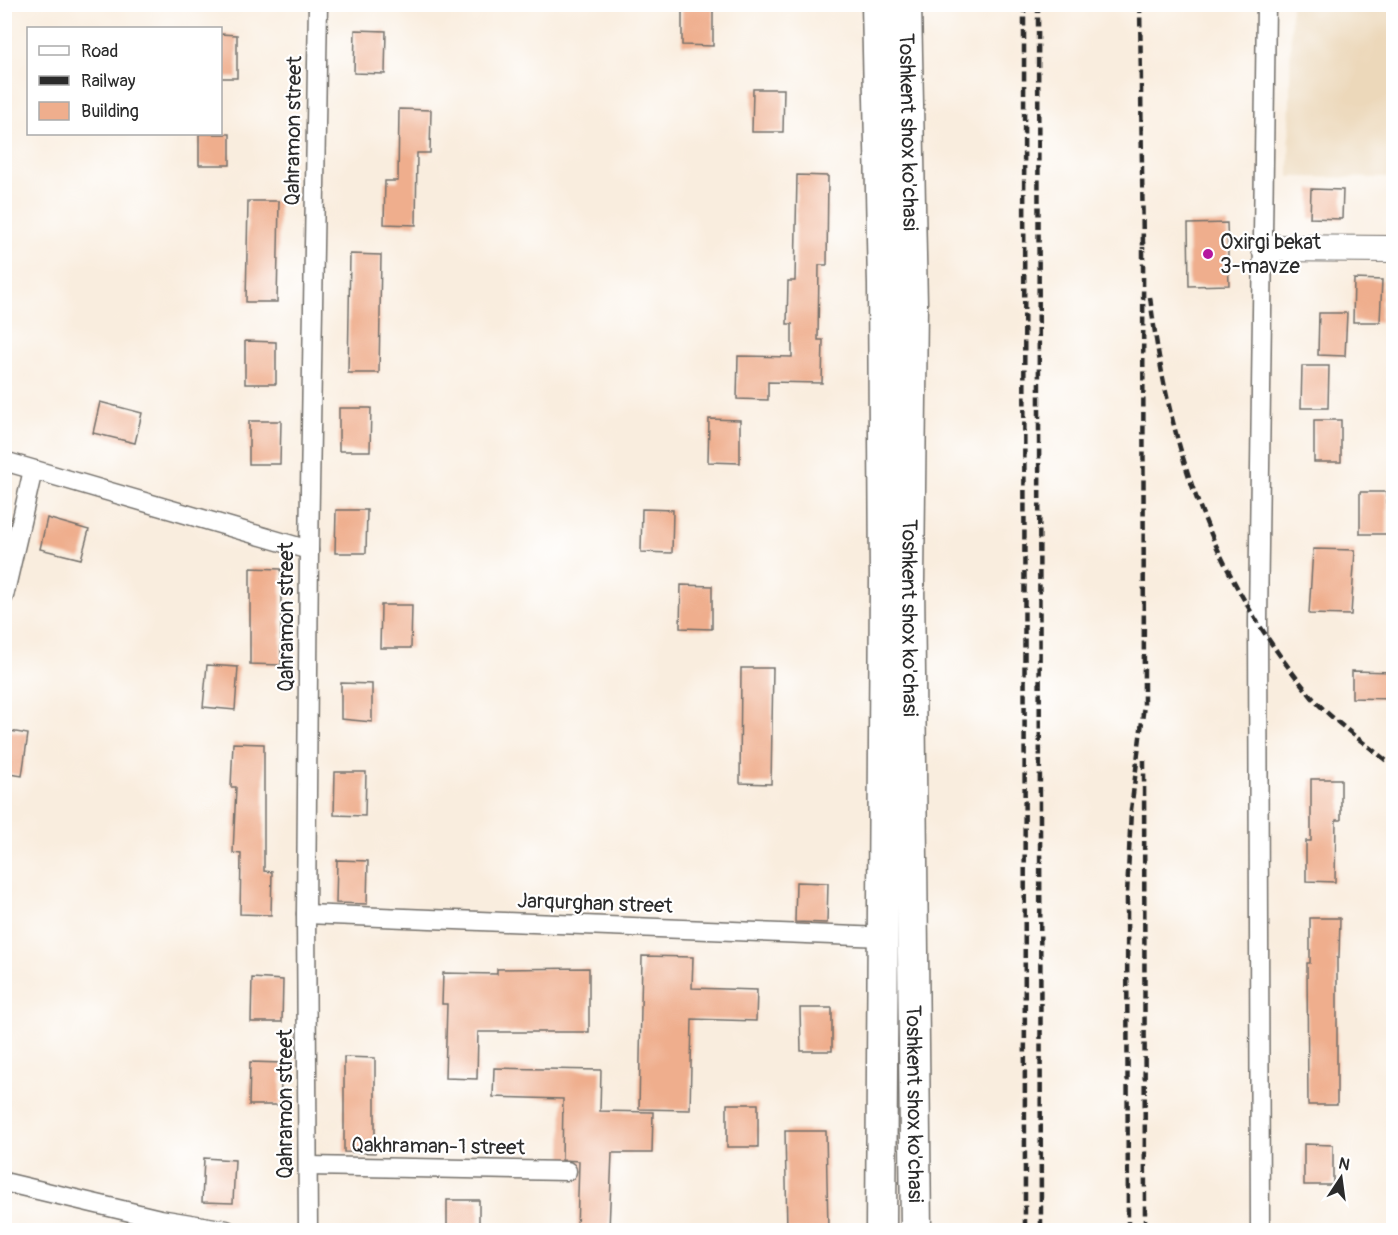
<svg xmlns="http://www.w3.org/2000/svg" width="1398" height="1235" viewBox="0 0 1398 1235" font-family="Pangolin,sans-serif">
  <rect width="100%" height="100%" fill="#fff"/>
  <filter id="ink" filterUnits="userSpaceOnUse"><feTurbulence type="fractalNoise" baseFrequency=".0167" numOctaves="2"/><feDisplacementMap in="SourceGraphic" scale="12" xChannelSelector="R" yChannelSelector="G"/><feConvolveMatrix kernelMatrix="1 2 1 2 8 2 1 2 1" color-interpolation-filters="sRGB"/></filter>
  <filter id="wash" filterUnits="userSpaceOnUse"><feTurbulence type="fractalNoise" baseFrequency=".008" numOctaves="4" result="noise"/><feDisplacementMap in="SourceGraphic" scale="24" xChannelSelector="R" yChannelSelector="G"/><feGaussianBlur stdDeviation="1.35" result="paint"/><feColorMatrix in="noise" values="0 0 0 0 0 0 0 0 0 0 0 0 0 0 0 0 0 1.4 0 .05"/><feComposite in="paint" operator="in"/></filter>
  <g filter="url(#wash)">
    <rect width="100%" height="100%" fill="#f9edde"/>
    <!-- built -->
    <polygon fill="#ecd8ba" points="1291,5 1393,5 1393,178 1289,177"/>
    <g id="blocks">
      <!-- building -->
      <g fill="#efae8d">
        <polygon points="682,4 713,4 713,46 682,45"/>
        <polygon points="355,30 386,31 385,74 354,73"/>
        <polygon points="220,34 237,35 237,78 220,78"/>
        <polygon points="753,89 784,89 783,132 752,132"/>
        <polygon points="399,109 431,110 430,153 417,153 416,225 384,224 385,181 398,181"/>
        <rect x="199" y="134" width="31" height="31"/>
        <polygon points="797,175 828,176 827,265 819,265 818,340 823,340 822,383 768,382 768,400 737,399 738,356 792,357 792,324 787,324 788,281 795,281"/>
        <polygon points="1311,189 1343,190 1342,219 1310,218"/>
        <polygon points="248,201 279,201 277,302 246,302"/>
        <polygon points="1227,223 1229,285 1189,286 1188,224"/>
        <polygon points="350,254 381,255 379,373 348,373"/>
        <polygon points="1354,279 1382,280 1380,322 1353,322"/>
        <polygon points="1319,313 1347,313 1345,356 1318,355"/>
        <polygon points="245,341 276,342 276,384 245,384"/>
        <polygon points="1302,366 1329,366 1328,408 1301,408"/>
        <polygon points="100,402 142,413 135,443 93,433"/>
        <polygon points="339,408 371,408 370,451 339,451"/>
        <polygon points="709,419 740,420 740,463 708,462"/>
        <rect x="1314" y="420" width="27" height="42"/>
        <polygon points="249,421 281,421 280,464 249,464"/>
        <rect x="1360" y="492" width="27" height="42"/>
        <polygon points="642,509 673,510 672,553 641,552"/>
        <polygon points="336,510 367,510 366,553 335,553"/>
        <polygon points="47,518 89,530 81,559 40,549"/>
        <polygon points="1313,549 1355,550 1351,615 1309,614"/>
        <polygon points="250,568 281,569 281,665 250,664"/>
        <polygon points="681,585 712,586 712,629 680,628"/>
        <polygon points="381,605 412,605 411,648 380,648"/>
        <polygon points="207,665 238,667 235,710 203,707"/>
        <polygon points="741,668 773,668 771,784 740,783"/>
        <polygon points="1352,671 1394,672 1394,699 1352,698"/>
        <polygon points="341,683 372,684 372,722 341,719"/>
        <polygon points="4,730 28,734 22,776 4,773"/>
        <polygon points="233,743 264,744 264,871 272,872 271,915 240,914 241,854 233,853 236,787 231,787"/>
        <polygon points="335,772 366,772 365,816 334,815"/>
        <polygon points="1311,779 1341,779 1341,820 1336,820 1335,882 1306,881 1306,841 1311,841"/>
        <polygon points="337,860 368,861 367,904 336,903"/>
        <polygon points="796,882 828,883 827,923 795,922"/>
        <polygon points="1310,918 1340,918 1339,958 1337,958 1337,1105 1308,1105 1307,963 1310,963"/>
        <polygon points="642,956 693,957 692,988 757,990 756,1021 692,1019 690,1110 639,1109"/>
        <polygon points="589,968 589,1032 478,1032 477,1079 445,1078 447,1004 442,1004 443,973 497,974 497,969"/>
        <polygon points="252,978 283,980 282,1022 251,1022"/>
        <polygon points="800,1008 832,1008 832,1051 801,1051"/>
        <polygon points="344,1057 375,1058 375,1153 344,1152"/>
        <polygon points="250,1062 282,1063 280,1105 249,1105"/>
        <polygon points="494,1068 601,1070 600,1111 653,1112 652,1153 612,1153 609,1230 577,1230 579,1161 562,1160 563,1099 493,1097"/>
        <rect x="727" y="1104" width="31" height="43"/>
        <polygon points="785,1131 826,1131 828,1230 787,1230"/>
        <polygon points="1304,1144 1333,1145 1333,1185 1304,1185"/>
        <polygon points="204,1158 235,1160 233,1203 202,1202"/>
        <rect x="447" y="1200" width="32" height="30"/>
      </g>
    </g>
  </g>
  <g filter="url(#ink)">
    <use href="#blocks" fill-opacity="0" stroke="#736f6a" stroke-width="1.5"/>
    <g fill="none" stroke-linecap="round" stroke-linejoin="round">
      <!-- minor casing -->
      <g stroke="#736f6a" stroke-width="21">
        <g id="minor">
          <polyline points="4,461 309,550"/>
          <polyline points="4,596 33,470"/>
          <polyline points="306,914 883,937"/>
          <polyline points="309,1166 567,1171"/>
          <polyline points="4,1182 160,1219 227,1230"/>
          <polyline points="308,1230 306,914 309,550 318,4"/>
          <polyline points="1260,1230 1258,622 1266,4"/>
        </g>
      </g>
      <!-- secondary casing -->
      <g stroke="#736f6a" stroke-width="28">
        <polyline id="secondary" points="1264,248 1394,249"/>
      </g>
      <!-- trunk casing -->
      <g stroke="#736f6a" stroke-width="33">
        <g id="trunk">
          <polyline points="877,4 883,285 885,580 881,1230"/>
          <path id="s1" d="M 906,4 L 912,305 L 909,581 L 916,1230"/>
        </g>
      </g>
      <!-- minor -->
      <use href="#minor" stroke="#fff" stroke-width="18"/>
      <!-- secondary -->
      <use href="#secondary" stroke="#fff" stroke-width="26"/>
      <!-- trunk -->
      <use href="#trunk" stroke="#fff" stroke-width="30"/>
      <!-- rail -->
      <g stroke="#2b2b2b" stroke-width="4.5" stroke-dasharray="9 4.5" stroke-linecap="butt">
        <polyline points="1024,4 1025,1230"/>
        <polyline points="1038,4 1041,1230"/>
        <polyline points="1140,4 1143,249"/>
        <path d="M 1150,297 C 1169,449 1212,576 1311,696 C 1331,720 1369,746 1394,767"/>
        <polyline points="1144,760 1145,1230"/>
        <polyline points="1128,1230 1127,895 1131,810 1144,705 1143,242"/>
      </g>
    </g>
  </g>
  <!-- markers -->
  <circle fill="#b5179e" stroke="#fff" stroke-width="2" cx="1208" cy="254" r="6"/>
  <g text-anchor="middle" stroke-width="4.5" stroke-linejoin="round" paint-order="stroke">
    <!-- street labels -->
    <g font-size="21" fill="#2b2b2b" stroke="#fff">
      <text transform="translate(293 131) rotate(-89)" y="7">Qahramon street</text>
      <text dy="7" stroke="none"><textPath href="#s1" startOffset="128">Toshkent shox ko'chasi</textPath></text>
      <text transform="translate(286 617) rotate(-90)" y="7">Qahramon street</text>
      <text dy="7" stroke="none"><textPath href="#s1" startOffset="614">Toshkent shox ko'chasi</textPath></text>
      <text transform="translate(595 903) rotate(2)" y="7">Jarqurghan street</text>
      <text dy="7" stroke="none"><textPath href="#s1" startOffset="1100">Toshkent shox ko'chasi</textPath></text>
      <text transform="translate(285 1104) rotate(-90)" y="7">Qahramon street</text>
      <text transform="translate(438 1146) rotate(1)" y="7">Qakhraman-1 street</text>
    </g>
    <!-- poi labels -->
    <g font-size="21" fill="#2b2b2b" stroke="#fff" text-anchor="start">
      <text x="1220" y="249">Oxirgi bekat<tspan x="1220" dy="24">3-mavze</tspan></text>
    </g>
  </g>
  <!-- margin -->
  <rect width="1398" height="1235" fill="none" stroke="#fff" stroke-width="24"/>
  <!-- legend -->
  <rect x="27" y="27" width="195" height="108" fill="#ffffff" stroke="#aaaaaa" stroke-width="1.5"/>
  <rect x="39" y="46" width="30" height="9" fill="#ffffff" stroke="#aaaaaa" stroke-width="1.5"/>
  <text x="81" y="57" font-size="18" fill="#2b2b2b">Road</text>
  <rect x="39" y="76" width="30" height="9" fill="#2b2b2b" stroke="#aaaaaa" stroke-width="1.5"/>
  <text x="81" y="87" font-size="18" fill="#2b2b2b">Railway</text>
  <rect x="39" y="102" width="30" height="18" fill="#efae8d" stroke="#aaaaaa" stroke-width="1.5"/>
  <text x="81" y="117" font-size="18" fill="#2b2b2b">Building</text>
  <!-- north arrow -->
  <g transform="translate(1341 1178) rotate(13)" stroke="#ffffff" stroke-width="4.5" paint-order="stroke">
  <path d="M0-4.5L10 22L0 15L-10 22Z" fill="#2b2b2b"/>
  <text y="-9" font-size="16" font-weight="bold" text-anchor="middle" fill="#2b2b2b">N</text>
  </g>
</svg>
